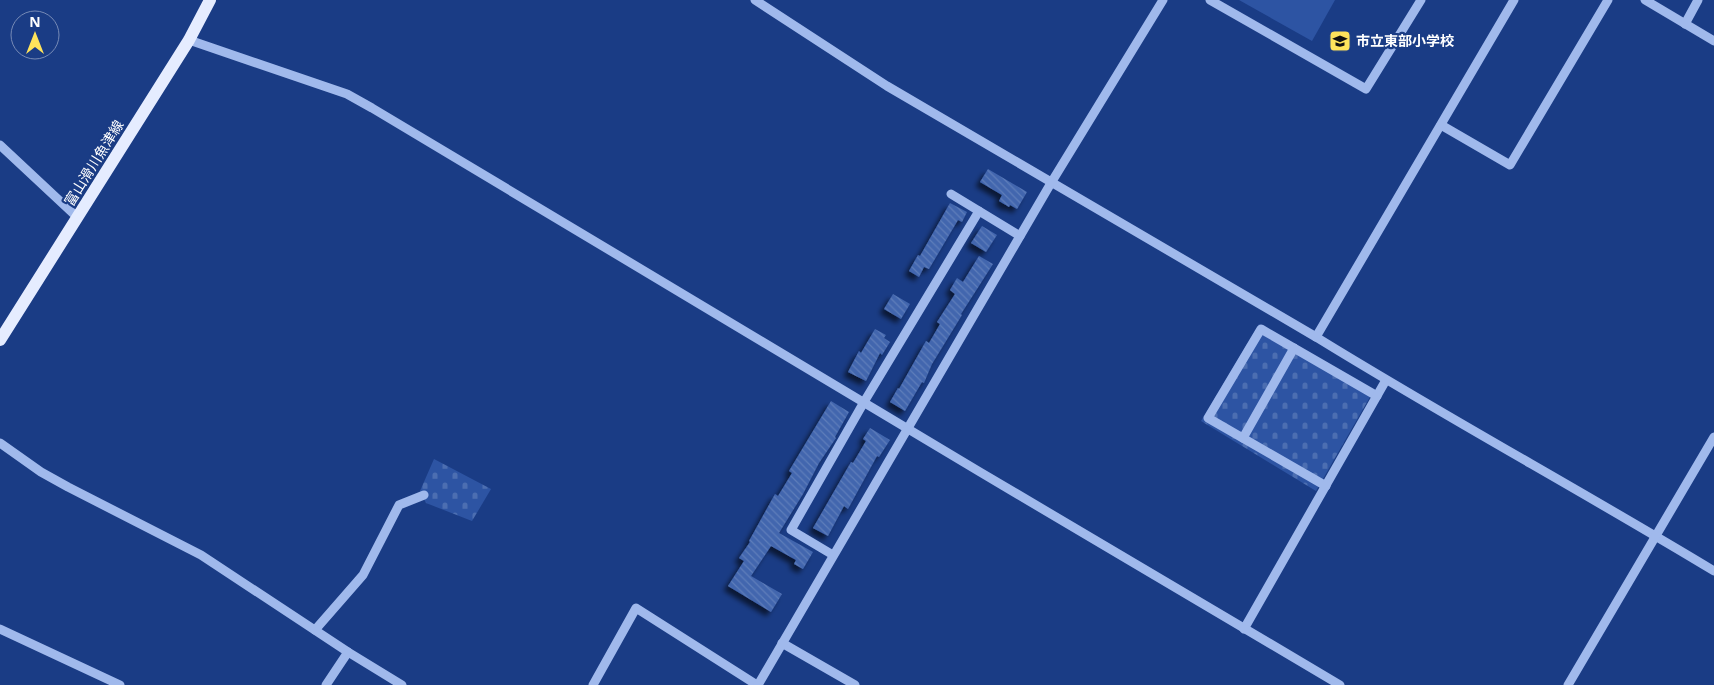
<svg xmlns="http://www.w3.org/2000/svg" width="1714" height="685" viewBox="0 0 1714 685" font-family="'Open Sans','Noto Sans JP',sans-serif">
  <defs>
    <pattern id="cemetery-stones" width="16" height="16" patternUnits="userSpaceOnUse" patternTransform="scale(1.25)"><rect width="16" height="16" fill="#2d54a3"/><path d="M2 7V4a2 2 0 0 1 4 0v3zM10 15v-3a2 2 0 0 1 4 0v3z" fill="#4c6eb1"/></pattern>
    <pattern id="building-back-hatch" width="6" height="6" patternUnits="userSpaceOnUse" patternTransform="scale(1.25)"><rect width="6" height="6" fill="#4266ae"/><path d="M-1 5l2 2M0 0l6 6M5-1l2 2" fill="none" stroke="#5e7dba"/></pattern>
    <filter id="shadow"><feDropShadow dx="-4.5" dy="4.5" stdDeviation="2.5" flood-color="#0009"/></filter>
  </defs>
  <rect width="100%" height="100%" fill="#1a3c85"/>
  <!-- cemetery -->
  <g fill="url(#cemetery-stones)">
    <polygon points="1259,324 1374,390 1316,491 1201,421"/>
    <polygon points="434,459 491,489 472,521 426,503 420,491"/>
  </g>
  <!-- pitch -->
  <polygon fill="#2d54a3" points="1239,0 1335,0 1312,41"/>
  <!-- building -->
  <g fill="url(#building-back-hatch)" filter="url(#shadow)">
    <polygon points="988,169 1027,192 1017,209 1010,205 1009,207 999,201 1002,195 980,182"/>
    <polygon points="950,203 967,212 962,222 958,220 929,269 924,267 919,277 909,271 918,255 920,256"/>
    <polygon points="982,226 997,235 986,252 971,243"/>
    <polygon points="979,256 993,264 961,314 962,315 932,364 924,383 922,382 905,411 890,402 898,388 899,389 926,341 929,343 940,324 937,322 955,294 950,290 957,278 963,282"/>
    <polygon points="893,294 910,304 901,319 884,309"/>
    <polygon points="875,329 886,335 884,338 890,342 882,355 880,353 866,381 848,372 859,351 861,353"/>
    <polygon points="831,401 849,412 835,437 836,438 819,463 803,494 779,533 813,552 803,569 794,564 796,560 771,546 751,576 782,594 771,612 728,586 744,561 739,558 750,542 749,541 775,494 778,496 792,473 789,471"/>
    <polygon points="870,428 890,440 879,457 877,456 848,509 844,506 828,536 813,528 851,462 853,463 866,441 863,439"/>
  </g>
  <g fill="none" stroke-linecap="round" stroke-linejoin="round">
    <!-- minor -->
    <g stroke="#a0b9ec" stroke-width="9">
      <path d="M 755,0 L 887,86 L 1316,337 C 1447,418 1582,491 1714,571"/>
      <polyline points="1210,0 1366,89 1421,0"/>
      <polyline points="1645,0 1714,41"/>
      <polyline points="1685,24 1698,0"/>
      <polyline points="189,40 347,94 372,108 980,472 1340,685"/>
      <polyline points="1441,125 1510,165 1608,0"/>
      <polyline points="0,145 77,217"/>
      <polyline points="951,194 1020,236"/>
      <polyline points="1316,337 1514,0"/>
      <polyline points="1243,438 1294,348"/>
      <polyline points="0,443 41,472 68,487 201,555 348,652 402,685"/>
      <polyline points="1326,486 1208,418 1261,329 1377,396"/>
      <polyline points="833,555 791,530 864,402 979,211"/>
      <polyline points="0,629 120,685"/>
      <polyline points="1244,629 1386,380"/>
      <polyline points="315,630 363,575 399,505 424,495"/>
      <polyline points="782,643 855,685"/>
      <polyline points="326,685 348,652"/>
      <polyline points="593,685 636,608 757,685"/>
      <polyline points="758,685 1051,183 1163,0"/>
      <polyline points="1568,685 1714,437"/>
    </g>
    <!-- major -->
    <polyline stroke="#e5ecff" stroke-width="12" points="0,340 189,40 210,0"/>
  </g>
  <!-- icons -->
  <defs>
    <g id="school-square" transform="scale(1.125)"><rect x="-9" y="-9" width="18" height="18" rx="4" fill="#fee35b" stroke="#1a3c85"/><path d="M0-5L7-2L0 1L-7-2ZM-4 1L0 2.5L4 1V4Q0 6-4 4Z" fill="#111"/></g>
  </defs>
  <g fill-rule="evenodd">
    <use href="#school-square" x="1340" y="41"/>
  </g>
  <g text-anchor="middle" stroke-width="4.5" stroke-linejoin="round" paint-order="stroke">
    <!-- poi labels -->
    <g font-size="14" font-weight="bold" fill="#fff" stroke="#1a3c85" text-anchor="start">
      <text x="1356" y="46">市立東部小学校</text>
    </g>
    <!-- street labels -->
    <g font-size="14" fill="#fff" stroke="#1a3c85">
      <text transform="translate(94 163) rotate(-58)" y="5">富山滑川魚津線</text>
    </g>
  </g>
  <!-- north arrow -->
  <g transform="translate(35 35)"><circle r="24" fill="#1a3c85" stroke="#768ab6"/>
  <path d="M0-4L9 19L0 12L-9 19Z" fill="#fee35b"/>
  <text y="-8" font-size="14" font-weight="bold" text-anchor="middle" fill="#ffffff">N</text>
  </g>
</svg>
